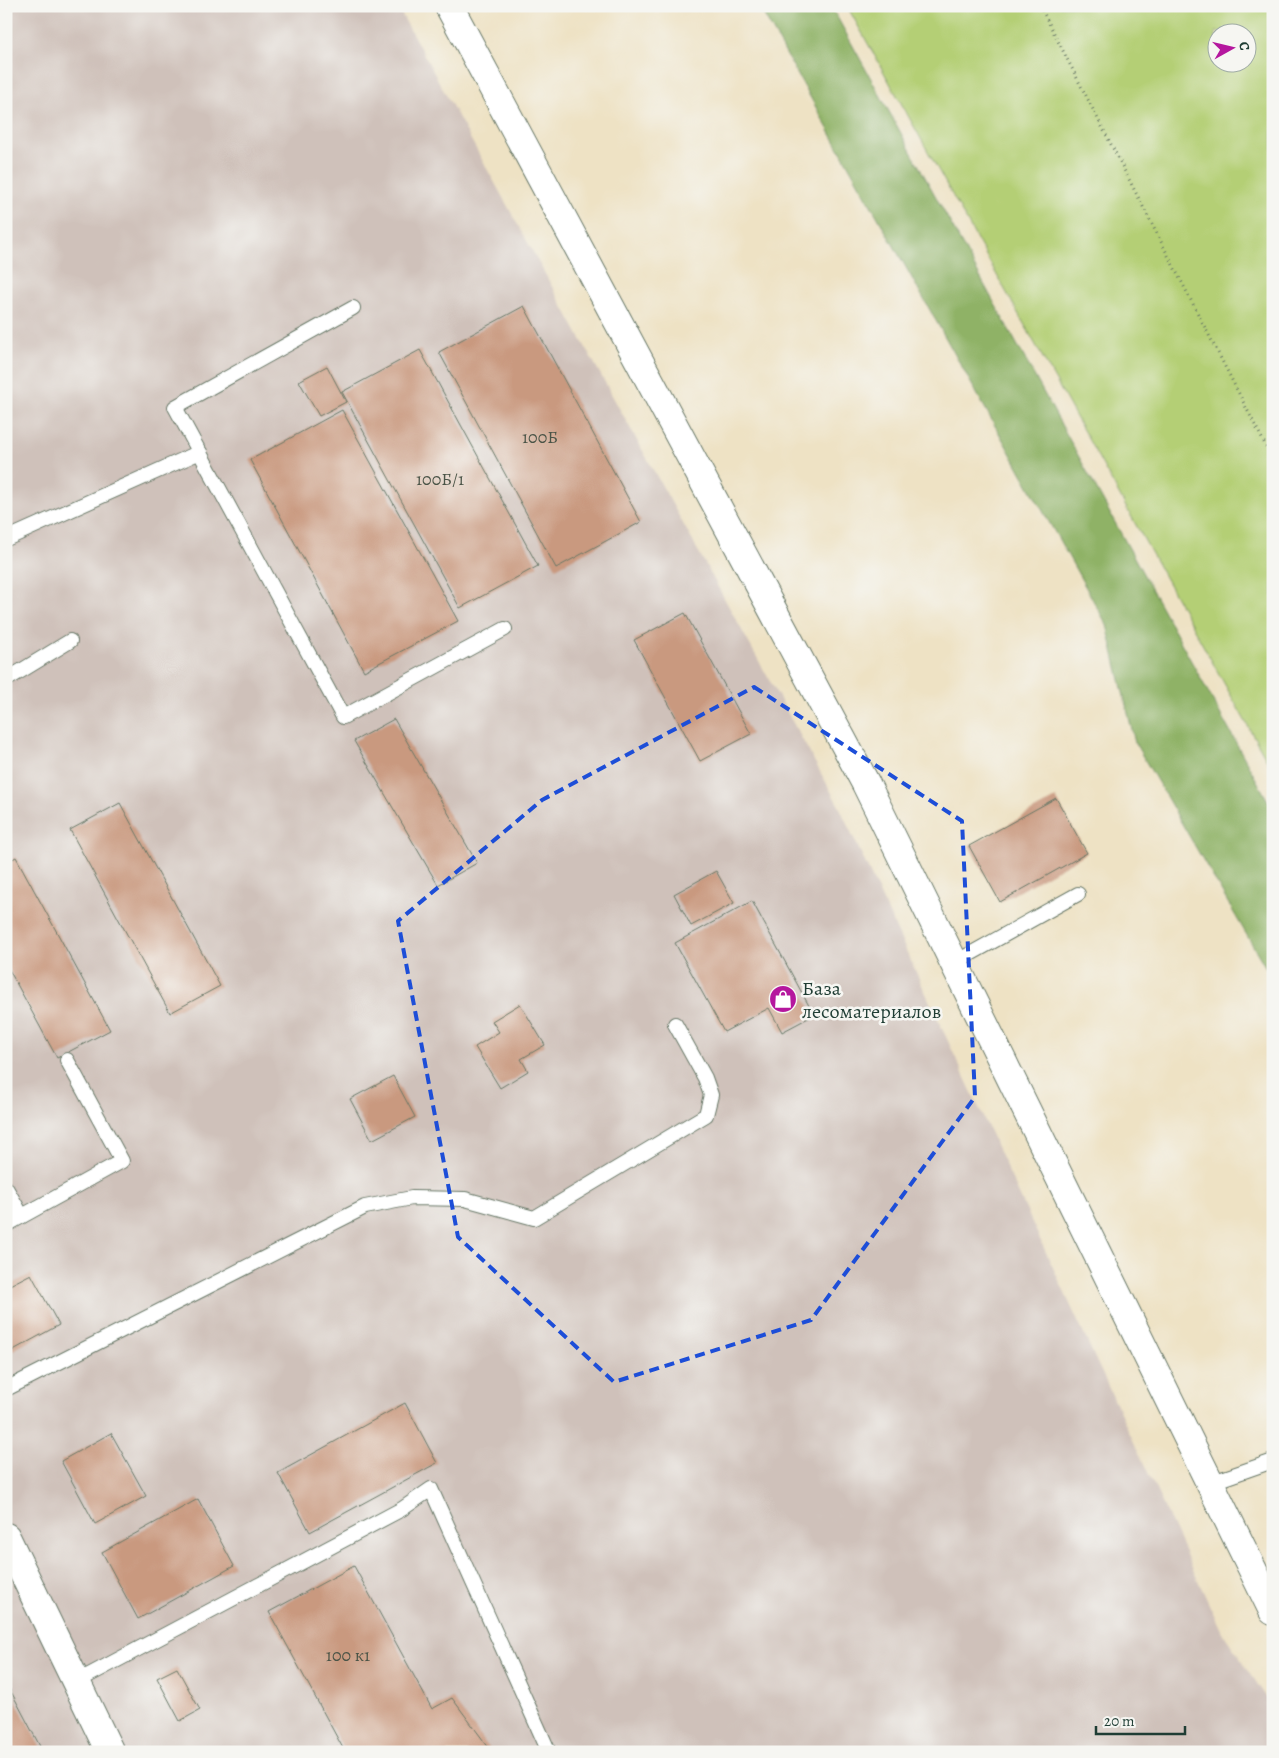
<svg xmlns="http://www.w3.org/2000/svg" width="1279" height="1758" viewBox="0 0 1279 1758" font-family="Alegreya,serif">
  <rect width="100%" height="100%" fill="#f6f6f2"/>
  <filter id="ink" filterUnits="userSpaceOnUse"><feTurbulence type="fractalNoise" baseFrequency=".02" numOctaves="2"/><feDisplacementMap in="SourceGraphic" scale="10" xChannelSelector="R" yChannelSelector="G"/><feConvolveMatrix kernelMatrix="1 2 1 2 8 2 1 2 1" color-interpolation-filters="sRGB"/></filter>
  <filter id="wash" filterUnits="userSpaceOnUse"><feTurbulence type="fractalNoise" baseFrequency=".0096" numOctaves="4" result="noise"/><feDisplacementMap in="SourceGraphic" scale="20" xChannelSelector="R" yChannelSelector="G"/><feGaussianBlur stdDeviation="1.12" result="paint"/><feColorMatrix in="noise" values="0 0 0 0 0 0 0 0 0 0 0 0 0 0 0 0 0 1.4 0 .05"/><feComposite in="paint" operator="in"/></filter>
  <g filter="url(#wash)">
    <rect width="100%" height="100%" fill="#eee2c4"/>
    <!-- industrial -->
    <polygon fill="#cfc1ba" points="6,6 397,6 839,806 1221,1630 1273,1707 1273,1752 6,1752"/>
    <!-- green -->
    <path fill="#b4cf75" stroke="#6a8654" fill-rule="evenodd" d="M 847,6 L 1273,6 L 1273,771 ZM 1216,32 L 1246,32 L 1246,62 L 1216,62 Z"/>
    <!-- forest -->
    <polygon fill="#8fb266" stroke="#57784d" points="759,6 831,6 1273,810 1273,980 1135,743 1107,625"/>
    <g id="blocks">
      <!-- building -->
      <g fill="#c9997f">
        <polygon points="524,306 641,522 556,568 439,352"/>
        <polygon points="420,350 538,566 460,608 342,392"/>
        <polygon points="327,366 346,402 319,416 299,381"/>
        <polygon points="342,410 458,621 364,671 250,460"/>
        <polygon points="685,613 751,734 700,761 634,640"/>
        <polygon points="394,719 477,863 438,885 354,741"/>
        <polygon points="1056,798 1087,853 1000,902 969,846"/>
        <polygon points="120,803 220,986 170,1013 70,830"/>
        <polygon points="16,857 110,1030 57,1058 6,964 6,863"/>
        <polygon points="716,871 734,903 691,926 674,894"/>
        <polygon points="752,901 814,1015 782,1032 769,1008 724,1032 675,943"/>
        <polygon points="520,1004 545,1045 521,1059 528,1071 500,1088 475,1047 499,1032 492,1021"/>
        <polygon points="393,1076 415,1117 372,1140 350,1099"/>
        <polygon points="31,1274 59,1325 6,1354 6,1287"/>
        <polygon points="405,1403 437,1463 310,1532 278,1473"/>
        <polygon points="111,1433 146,1496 95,1524 61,1461"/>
        <polygon points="198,1499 234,1566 138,1619 102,1552"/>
        <polygon points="354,1566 432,1709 452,1698 492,1752 345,1752 269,1612"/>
        <polygon points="177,1668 200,1710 180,1721 157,1678"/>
        <polygon points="6,1682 43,1752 6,1752"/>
      </g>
    </g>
  </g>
  <g filter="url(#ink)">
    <use href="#blocks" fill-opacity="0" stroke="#677766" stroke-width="1"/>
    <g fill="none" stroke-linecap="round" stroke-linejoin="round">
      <!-- service casing -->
      <g stroke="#677766" stroke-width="16">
        <g id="service">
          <polyline points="353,308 175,407 343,717 505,629"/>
          <polyline points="6,539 200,452"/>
          <polyline points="6,680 70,641"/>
          <polyline points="954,963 1078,894"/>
          <polyline points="6,1188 22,1216"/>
          <polyline points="6,1225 122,1161 67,1060"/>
          <polyline points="6,1389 365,1207 412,1198 465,1199 534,1218 706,1115 711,1095 705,1078 675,1024"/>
          <polyline points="1210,1483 1273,1461"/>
          <polyline points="76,1682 402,1509 431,1489 549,1752"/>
        </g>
      </g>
      <!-- minor casing -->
      <g stroke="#677766" stroke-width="30">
        <g id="minor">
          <polyline points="449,6 866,784 1273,1611"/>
          <polyline points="6,1537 110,1752"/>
        </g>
      </g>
      <!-- path -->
      <polyline stroke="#677766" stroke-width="3" stroke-dasharray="1 4" stroke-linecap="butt" points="1040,6 1273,460"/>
      <!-- service -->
      <use href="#service" stroke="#fff" stroke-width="14"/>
      <!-- minor -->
      <use href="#minor" stroke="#fff" stroke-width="28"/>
    </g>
  </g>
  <!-- marked area -->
  <path fill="none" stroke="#1d4ed8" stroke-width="4" stroke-dasharray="10 6" stroke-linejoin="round" d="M 754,687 L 962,821 L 975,1097 L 811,1320 L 614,1382 L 458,1237 L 398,921 L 542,800 Z"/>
  <!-- icons -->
  <defs>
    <g id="shop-disc" transform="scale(1.4375)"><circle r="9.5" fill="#b5179e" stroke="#f6f6f2"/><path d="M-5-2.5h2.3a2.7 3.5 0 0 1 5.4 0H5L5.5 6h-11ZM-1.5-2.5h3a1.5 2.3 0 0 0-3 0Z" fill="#fff"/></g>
  </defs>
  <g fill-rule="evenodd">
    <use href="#shop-disc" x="783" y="999"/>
  </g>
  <g text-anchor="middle" stroke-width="5" stroke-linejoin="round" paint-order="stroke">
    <!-- number labels -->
    <g font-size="18" fill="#4a5447">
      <text x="540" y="443">100Б</text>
      <text x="440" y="485">100Б/1</text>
      <text x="348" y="1661">100 к1</text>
    </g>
    <!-- poi labels -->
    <g font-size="20" fill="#1f3d34" stroke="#f6f6f2" text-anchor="start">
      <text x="802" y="995">База<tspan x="802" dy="23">лесоматериалов</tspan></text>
    </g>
  </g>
  <!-- margin -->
  <rect width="1279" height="1758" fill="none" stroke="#f6f6f2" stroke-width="25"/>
  <!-- north arrow -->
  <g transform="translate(1232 48) rotate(82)"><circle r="24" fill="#f6f6f2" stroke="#a0aca6"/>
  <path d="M0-4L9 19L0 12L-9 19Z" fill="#b5179e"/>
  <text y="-8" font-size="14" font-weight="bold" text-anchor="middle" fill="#1f3d34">С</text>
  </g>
  <!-- scale -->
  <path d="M1096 1726v8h89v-8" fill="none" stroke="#1f3d34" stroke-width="2.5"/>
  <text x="1104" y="1726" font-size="15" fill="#1f3d34" stroke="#f6f6f2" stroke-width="4" paint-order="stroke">20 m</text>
</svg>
